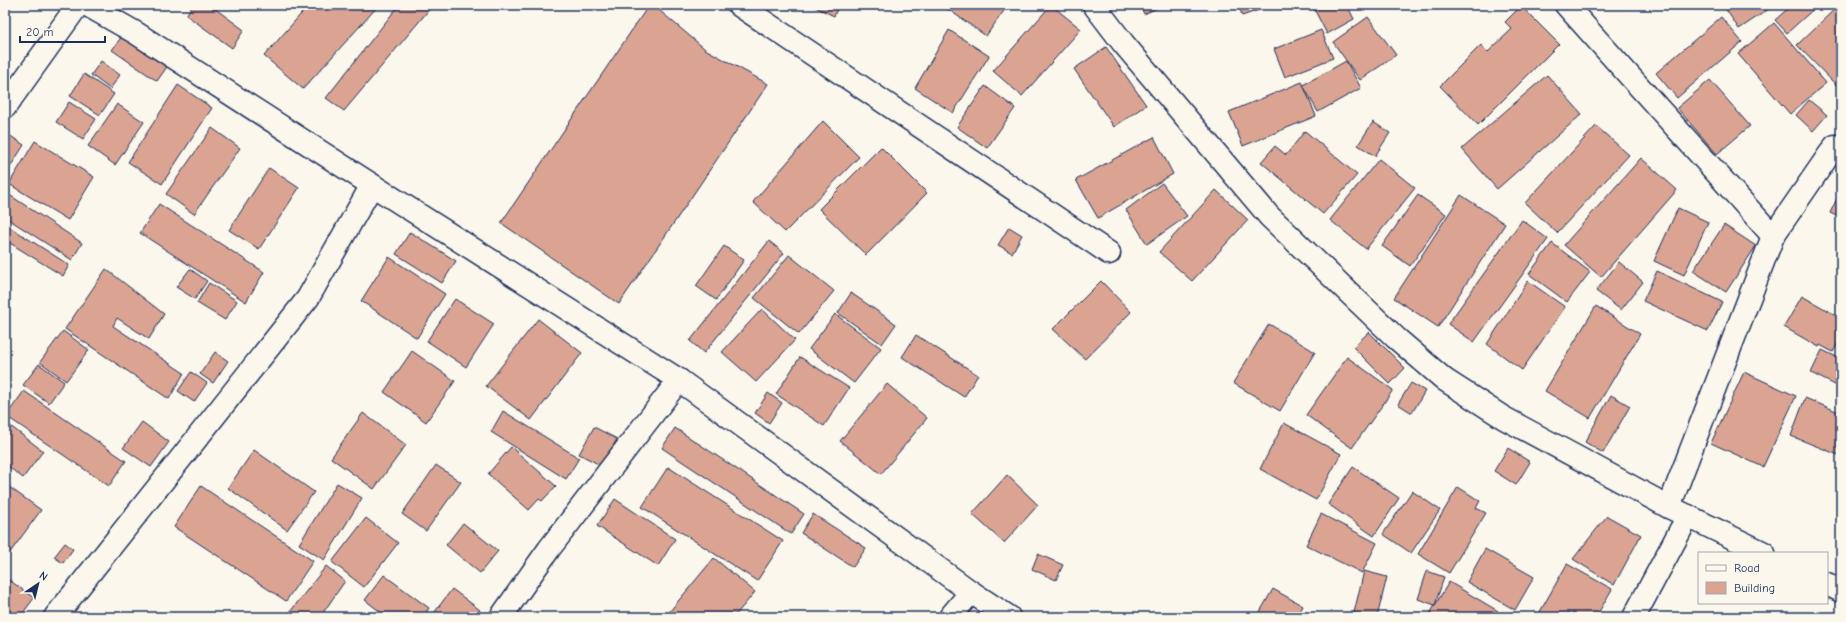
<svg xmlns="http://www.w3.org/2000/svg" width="1846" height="622" viewBox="0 0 1846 622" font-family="'Comic Neue',sans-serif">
  <rect width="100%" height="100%" fill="#fbf7ec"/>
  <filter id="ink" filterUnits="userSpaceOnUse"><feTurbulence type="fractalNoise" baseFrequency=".025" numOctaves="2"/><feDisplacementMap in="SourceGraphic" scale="8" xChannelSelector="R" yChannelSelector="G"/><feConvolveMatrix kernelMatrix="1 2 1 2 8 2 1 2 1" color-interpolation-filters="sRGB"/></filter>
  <g filter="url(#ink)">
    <!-- building -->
    <g fill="#dba492" stroke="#1b2f5e">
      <polygon points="193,5 210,5 244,30 232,48 186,15"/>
      <polygon points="309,5 379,5 303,89 264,56"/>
      <polygon points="399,5 433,5 344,111 326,98"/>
      <polygon points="649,5 653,5 705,49 768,84 619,304 501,223"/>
      <polygon points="811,5 839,5 834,16"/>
      <polygon points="942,5 1008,5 986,36"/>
      <polygon points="1051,5 1081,29 1022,96 993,71"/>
      <polygon points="1140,5 1164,5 1144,14"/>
      <polygon points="1239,5 1260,5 1262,9 1242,16"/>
      <polygon points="1312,5 1347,5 1354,19 1327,34"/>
      <polygon points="1723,5 1766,5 1769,9 1739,29"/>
      <polygon points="1792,5 1818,5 1787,33 1775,20"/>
      <polygon points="1839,5 1841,5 1841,80 1836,85 1797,45"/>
      <polygon points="1521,6 1559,44 1478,125 1440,86 1481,45 1488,52 1512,29 1505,22"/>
      <polygon points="1368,17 1396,55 1360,80 1333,42"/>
      <polygon points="1721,17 1742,42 1677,98 1656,73"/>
      <polygon points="1774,23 1826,83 1790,114 1738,54"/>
      <polygon points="949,30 989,56 953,113 915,88"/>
      <polygon points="1321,30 1333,58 1285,77 1274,49"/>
      <polygon points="125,32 169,64 157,81 112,50"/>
      <polygon points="1106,47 1146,105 1114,127 1074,69"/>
      <polygon points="101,61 120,75 110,89 91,75"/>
      <polygon points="1346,61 1361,88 1318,112 1303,85"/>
      <polygon points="84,74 114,94 100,115 70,96"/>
      <polygon points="1547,75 1582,114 1497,189 1462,149"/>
      <polygon points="1710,80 1750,126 1717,154 1677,108"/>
      <polygon points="1302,82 1316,116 1243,146 1229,112"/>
      <polygon points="178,85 212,108 162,184 128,162"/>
      <polygon points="985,86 1015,108 987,148 957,127"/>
      <polygon points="1809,100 1827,115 1813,131 1796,115"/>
      <polygon points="69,102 96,119 83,139 56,122"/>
      <polygon points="117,104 144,122 115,165 88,146"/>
      <polygon points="823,121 859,157 785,232 753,202"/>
      <polygon points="1373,122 1390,133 1375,156 1358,145"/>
      <polygon points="1596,126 1629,155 1557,233 1525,203"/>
      <polygon points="212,128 240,148 194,214 166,194"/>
      <polygon points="1305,131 1357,175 1323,214 1261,162 1275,146 1286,155"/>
      <polygon points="6,133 24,145 5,175 5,134"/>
      <polygon points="1154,137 1173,174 1098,218 1076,180"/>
      <polygon points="35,141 94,177 68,220 9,184"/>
      <polygon points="881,147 927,193 866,255 819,209"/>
      <polygon points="1641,158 1677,190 1601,277 1564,245"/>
      <polygon points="1379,159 1415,188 1366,249 1330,220"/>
      <polygon points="269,168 299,188 259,249 229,230"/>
      <polygon points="1162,183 1187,216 1147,244 1126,210"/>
      <polygon points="1216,190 1248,220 1192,281 1159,252"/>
      <polygon points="1841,190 1841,218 1830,213"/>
      <polygon points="5,192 82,243 72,260 5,217"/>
      <polygon points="1418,195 1446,214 1410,266 1382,246"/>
      <polygon points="1461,195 1505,224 1438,327 1394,298"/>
      <polygon points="159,204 264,272 246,302 140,233"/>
      <polygon points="1678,208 1708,222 1684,275 1654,261"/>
      <polygon points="1522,220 1548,239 1474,342 1448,324"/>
      <polygon points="5,224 69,265 63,276 5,240"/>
      <polygon points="1724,225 1756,246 1726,292 1693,271"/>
      <polygon points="1009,227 1022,235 1012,253 998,245"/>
      <polygon points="410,232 456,261 442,283 396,254"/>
      <polygon points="769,241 784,253 704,353 690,341"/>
      <polygon points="1552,243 1590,272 1567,302 1529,274"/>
      <polygon points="724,246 744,260 716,300 696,286"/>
      <polygon points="789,255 834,291 799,334 754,298"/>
      <polygon points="389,257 445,294 417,338 361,301"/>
      <polygon points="1619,262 1643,282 1621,310 1596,291"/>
      <polygon points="106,269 164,314 149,339 117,318 113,326 184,373 169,399 65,329"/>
      <polygon points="190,269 207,281 195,299 176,287"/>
      <polygon points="1657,271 1722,302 1708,331 1643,301"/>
      <polygon points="1101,281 1131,312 1085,359 1053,329"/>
      <polygon points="1528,281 1565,307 1522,370 1487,344"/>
      <polygon points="209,283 237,301 225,320 197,303"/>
      <polygon points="851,293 896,324 882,344 838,313"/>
      <polygon points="1802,296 1841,318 1841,327 1838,331 1841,333 1841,337 1833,352 1820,345 1819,347 1784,327"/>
      <polygon points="455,299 494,324 466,367 427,341"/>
      <polygon points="1596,306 1640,334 1590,418 1545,391"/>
      <polygon points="762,309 795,340 756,382 722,352"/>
      <polygon points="835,314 881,348 854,383 809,349"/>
      <polygon points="538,319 582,353 531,420 486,386"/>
      <polygon points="1269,324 1315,352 1280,411 1233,383"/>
      <polygon points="63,331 89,350 66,381 40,362"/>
      <polygon points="1369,332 1405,368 1390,384 1353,347"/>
      <polygon points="916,335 978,375 964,397 902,357"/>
      <polygon points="1822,350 1841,359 1841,388 1811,373"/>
      <polygon points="412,351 455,381 426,422 384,392"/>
      <polygon points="215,352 228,361 213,383 200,374"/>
      <polygon points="800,357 849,388 824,426 776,394"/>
      <polygon points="1347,357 1393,390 1352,448 1306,415"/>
      <polygon points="39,364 64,382 49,403 23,385"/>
      <polygon points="191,372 207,383 194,402 178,391"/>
      <polygon points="1744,372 1796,396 1763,467 1711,443"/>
      <polygon points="1411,383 1425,391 1412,413 1398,404"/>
      <polygon points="887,384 927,418 881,474 840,441"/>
      <polygon points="24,391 126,461 109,486 6,416"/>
      <polygon points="768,393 782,403 769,423 755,413"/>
      <polygon points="1611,395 1630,406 1603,453 1585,442"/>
      <polygon points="1805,398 1841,413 1841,456 1791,436"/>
      <polygon points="503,411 579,458 566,479 491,432"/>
      <polygon points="363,413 406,445 374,489 331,458"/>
      <polygon points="5,422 43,451 23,478 5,464"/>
      <polygon points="142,422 169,442 151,467 123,448"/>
      <polygon points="1284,423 1341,454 1316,500 1260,469"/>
      <polygon points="594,427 617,439 602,466 579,454"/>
      <polygon points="675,428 804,514 791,534 662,448"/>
      <polygon points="511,447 556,486 542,501 539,499 529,510 488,474"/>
      <polygon points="1508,448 1530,462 1516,485 1494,471"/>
      <polygon points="254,450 314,492 287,530 228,488"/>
      <polygon points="436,465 461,482 426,531 402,514"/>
      <polygon points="668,467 783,541 757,581 642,507"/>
      <polygon points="1353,467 1399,498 1374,536 1328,504"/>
      <polygon points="1007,475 1038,505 1004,543 972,514"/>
      <polygon points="337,483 362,498 324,560 299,544"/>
      <polygon points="5,484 41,510 9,554 5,551"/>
      <polygon points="201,486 313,561 286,601 174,527"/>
      <polygon points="1458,487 1480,501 1476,508 1486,513 1449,573 1418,554"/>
      <polygon points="1412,491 1440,510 1411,553 1383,534"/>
      <polygon points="615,499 675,539 658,566 597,526"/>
      <polygon points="813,514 866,548 853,567 801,533"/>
      <polygon points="1321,514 1377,543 1362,573 1306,545"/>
      <polygon points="1607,516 1641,535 1614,585 1573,559"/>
      <polygon points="366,518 398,543 364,587 332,562"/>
      <polygon points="463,523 498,551 480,573 446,545"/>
      <polygon points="65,543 73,549 63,563 54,557"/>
      <polygon points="1485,549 1534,577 1515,610 1467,582"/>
      <polygon points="1038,554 1063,565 1056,580 1032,569"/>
      <polygon points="714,558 755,592 734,617 665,617"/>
      <polygon points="1567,564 1612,589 1596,617 1537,617"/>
      <polygon points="326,566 345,581 320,617 286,617"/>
      <polygon points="1364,571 1387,577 1377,617 1353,617"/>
      <polygon points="1427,571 1444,577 1435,605 1418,599"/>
      <polygon points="384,575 429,608 423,617 387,617 365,600"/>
      <polygon points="5,577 34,598 20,617 15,617 5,610"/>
      <polygon points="1449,582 1498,611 1494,617 1428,617"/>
      <polygon points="452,589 480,610 475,617 431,617"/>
      <polygon points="1273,589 1303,606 1297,617 1257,617"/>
    </g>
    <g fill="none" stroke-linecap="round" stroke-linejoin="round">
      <!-- minor casing -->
      <g stroke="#1b2f5e" stroke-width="25">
        <g id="minor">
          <polyline points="87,5 136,33 372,185 679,380 971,592 1009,617"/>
          <polyline points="739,5 1109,253"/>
          <polyline points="1094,5 1123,43 1269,216 1396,338 1445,380 1504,418 1669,507 1764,553"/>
          <polyline points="1566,5 1773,236"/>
          <polyline points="5,107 78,5"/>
          <polyline points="1669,507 1773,236 1835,146"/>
          <polyline points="1827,584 1841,591"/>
          <polyline points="55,617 308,298 372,185"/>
          <polyline points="501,617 549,549 679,380"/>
          <polyline points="950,617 971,592"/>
          <polyline points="1634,617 1688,516"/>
        </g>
      </g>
      <!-- minor -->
      <use href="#minor" stroke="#fbf7ec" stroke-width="22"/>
    </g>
  </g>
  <!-- margin -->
  <rect width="1846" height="622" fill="none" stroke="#fbf7ec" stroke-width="20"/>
  <rect x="10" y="10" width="1826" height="602" fill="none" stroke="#1b2f5e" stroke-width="1.5" filter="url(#ink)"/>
  <!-- legend -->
  <rect x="1698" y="552" width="130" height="52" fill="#fbf7ec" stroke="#a1a7b3"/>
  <rect x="1706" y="565" width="20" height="6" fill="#fbf7ec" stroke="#a1a7b3"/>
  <text x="1734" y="572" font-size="12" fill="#1b2f5e">Road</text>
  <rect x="1706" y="582" width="20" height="12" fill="#dba492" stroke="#a1a7b3"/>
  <text x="1734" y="592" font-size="12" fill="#1b2f5e">Building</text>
  <!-- north arrow -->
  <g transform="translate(38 584) rotate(35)" stroke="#fbf7ec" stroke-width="3" paint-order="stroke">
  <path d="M0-3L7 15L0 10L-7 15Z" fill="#1b2f5e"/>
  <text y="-6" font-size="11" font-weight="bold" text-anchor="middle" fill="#1b2f5e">N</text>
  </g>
  <!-- scale -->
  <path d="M20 36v6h85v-6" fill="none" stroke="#1b2f5e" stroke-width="2"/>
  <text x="26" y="36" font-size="12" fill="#1b2f5e" stroke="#fbf7ec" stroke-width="3" paint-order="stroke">20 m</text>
</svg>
